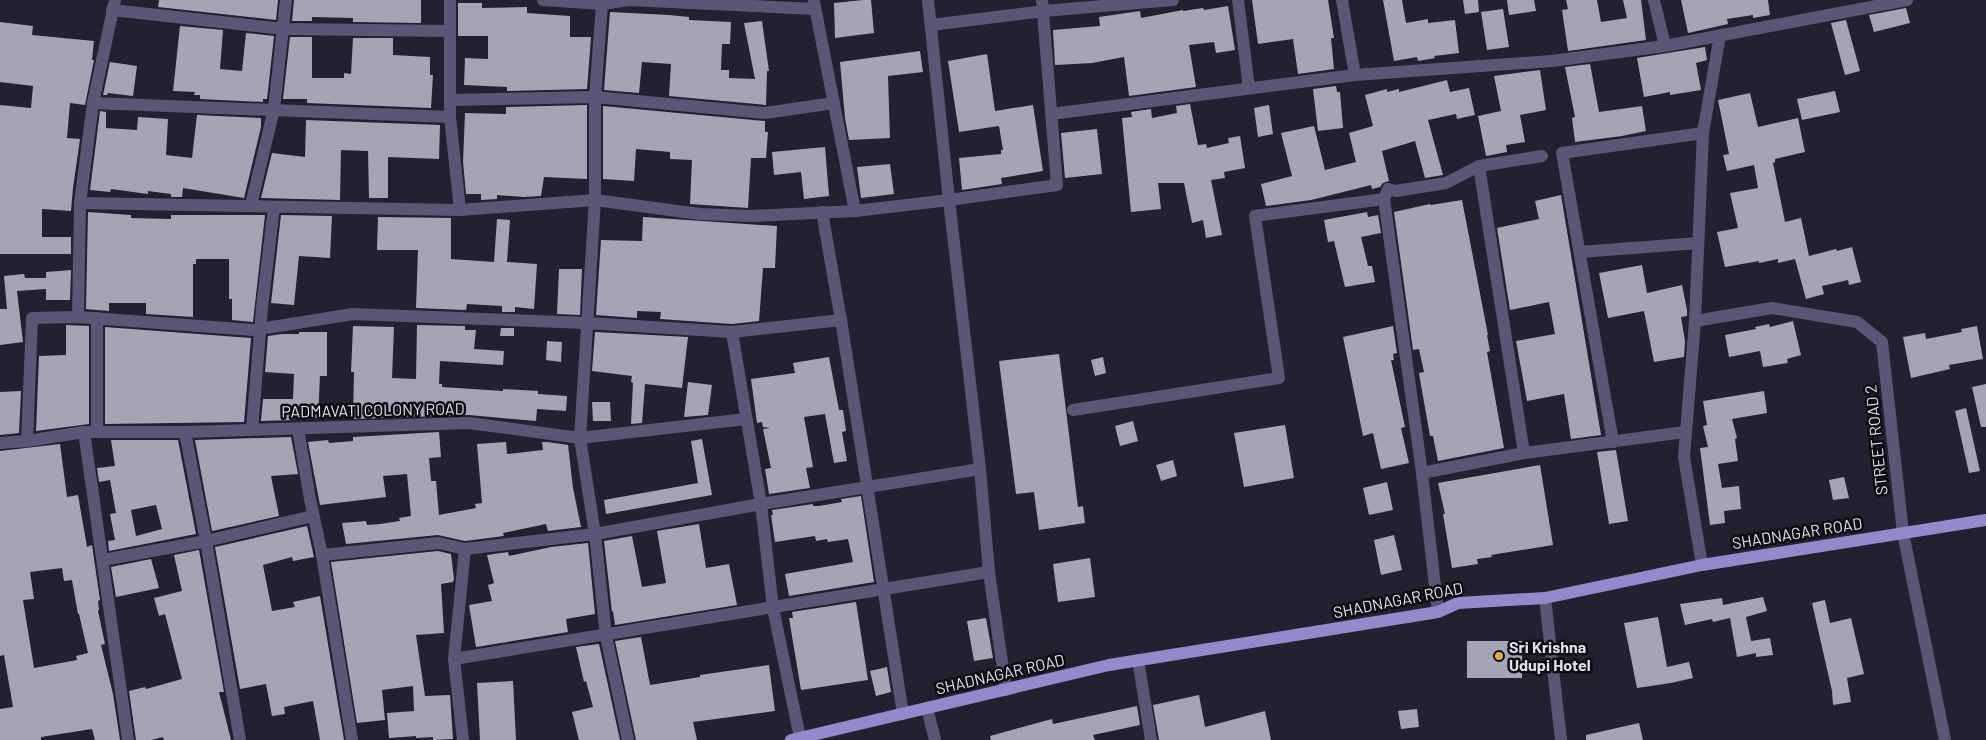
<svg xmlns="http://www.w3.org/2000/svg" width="1986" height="740" viewBox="0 0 1986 740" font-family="Barlow,sans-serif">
  <rect width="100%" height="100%" fill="#232030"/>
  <!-- building -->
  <g fill="#a6a3b7" fill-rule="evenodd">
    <polygon points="159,0 278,0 276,20 158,7"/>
    <polygon points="294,0 421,0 421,23 353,22 353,18 312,17 312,21 292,21"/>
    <polygon points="863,0 871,0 874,33 835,38 834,3"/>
    <polygon points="1252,0 1328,0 1334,38 1331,38 1334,69 1298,74 1293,39 1258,44"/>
    <polygon points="1383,0 1402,0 1406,23 1428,19 1428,23 1455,20 1459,53 1434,56 1435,58 1418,61 1417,57 1394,61"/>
    <polygon points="1463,0 1478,0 1479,12 1465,14"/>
    <polygon points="1507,0 1534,0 1536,11 1509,15"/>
    <polygon points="1566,0 1597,0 1601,22 1627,18 1623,0 1641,0 1646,40 1568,51 1562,10 1568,9"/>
    <polygon points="1681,0 1768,0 1770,15 1753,18 1753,15 1727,19 1728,24 1688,33"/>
    <polygon points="458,3 482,3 482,8 527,7 527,13 570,16 570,37 591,37 587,89 507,91 507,87 464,85 465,58 488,59 488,36 458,36"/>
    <polygon points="1228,6 1235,50 1216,53 1214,42 1189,45 1196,87 1129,96 1124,57 1092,63 1055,65 1053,30 1100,26 1099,17 1133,12 1140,11 1141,18 1183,10 1183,11 1203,8 1204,10"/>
    <polygon points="1906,8 1910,23 1874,32 1869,15"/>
    <polygon points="1503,9 1509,47 1487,50 1481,12"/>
    <polygon points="610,12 669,15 689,17 689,20 731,22 730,44 722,44 721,70 729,70 729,78 755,79 744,23 762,21 769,71 767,71 766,105 669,96 671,64 642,62 639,93 604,90"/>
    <polygon points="1846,20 1860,71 1845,75 1831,23"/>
    <polygon points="0,22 33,26 32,35 94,41 92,60 94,60 85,105 70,103 67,138 80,139 73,188 71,211 42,209 42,237 71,237 71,254 0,254 0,105 31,108 33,86 0,82"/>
    <polygon points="180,26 223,30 220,69 242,71 246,33 274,36 267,99 263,99 263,102 200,99 200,95 194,95 195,92 173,91"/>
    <polygon points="290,37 312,37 312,78 344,78 344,73 351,74 353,38 393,38 393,55 430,57 430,75 433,75 431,108 307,103 307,99 283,99"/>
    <polygon points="1705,47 1707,60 1696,63 1701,90 1670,95 1670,92 1644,97 1637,58"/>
    <polygon points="920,51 923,72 888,76 890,138 849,140 845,118 840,62"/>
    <polygon points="987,54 995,111 1033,105 1043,171 1001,178 1002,184 962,190 959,158 1001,154 1001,150 1003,150 999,126 959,132 948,61"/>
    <polygon points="110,62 137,66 133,96 108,93 107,95 103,95"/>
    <polygon points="1590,64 1599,112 1642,106 1646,131 1622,136 1575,142 1572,118 1575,117 1565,67"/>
    <polygon points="1540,70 1546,110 1520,115 1525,142 1506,145 1507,152 1486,156 1478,116 1501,111 1494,76"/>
    <polygon points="1447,80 1450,92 1469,88 1475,115 1457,119 1456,114 1428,120 1443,175 1425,178 1415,141 1382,151 1389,181 1383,183 1380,187 1372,189 1371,185 1311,200 1266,206 1261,184 1292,176 1281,133 1314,126 1325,170 1356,162 1349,133 1373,126 1365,95 1387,89 1387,92 1399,89 1399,92"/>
    <polygon points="1336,86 1337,92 1340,92 1343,128 1318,131 1313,89"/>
    <polygon points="1835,91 1840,112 1802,120 1797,99"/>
    <polygon points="1750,93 1758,127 1798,118 1805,152 1775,159 1775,162 1773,163 1785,222 1801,218 1809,256 1836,249 1837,251 1852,247 1861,282 1849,285 1848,280 1822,286 1824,294 1806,299 1795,259 1778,263 1778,259 1759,263 1759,261 1725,267 1717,232 1738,228 1730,193 1758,188 1754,165 1727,171 1723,155 1729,154 1718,100"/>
    <polygon points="1190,104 1198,145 1206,144 1207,148 1229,143 1228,138 1240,136 1245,168 1224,172 1225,178 1211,180 1222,235 1206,238 1203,220 1192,223 1184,183 1158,183 1161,209 1131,212 1122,118 1132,117 1131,112 1151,109 1152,118 1177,113 1176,106"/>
    <polygon points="587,105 587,179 544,177 541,196 524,197 497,195 497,199 481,200 481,194 466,194 463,162 465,113 506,114 506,107"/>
    <polygon points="1269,105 1273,134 1258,137 1254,108"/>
    <polygon points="603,106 765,121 765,132 768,132 766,158 751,158 748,208 690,204 692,160 670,159 670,152 636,149 634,181 603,179"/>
    <polygon points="100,111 106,112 106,128 137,130 138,117 168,119 166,155 192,158 197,115 261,118 261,127 244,198 183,188 182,197 171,197 171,194 148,191 148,194 111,189 110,192 90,190"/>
    <polygon points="306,120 440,125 439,159 388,157 388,198 369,198 368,151 341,150 340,200 261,198 272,153 305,157"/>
    <polygon points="1097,129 1102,174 1065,178 1061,133"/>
    <polygon points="825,147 829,196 804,199 801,172 774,175 772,152"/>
    <polygon points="890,164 894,194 861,198 857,167"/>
    <polygon points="1561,195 1601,435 1571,439 1564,394 1527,401 1516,341 1555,334 1549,302 1510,310 1497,228 1539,219 1535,201"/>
    <polygon points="1462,200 1488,335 1487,335 1490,351 1487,352 1504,448 1438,461 1433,436 1430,436 1421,385 1419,373 1424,372 1419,349 1413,350 1394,212 1430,204 1431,205"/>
    <polygon points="88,212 131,215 131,218 171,219 171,215 265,215 253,322 232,320 232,299 229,299 229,259 196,259 196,264 193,264 193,317 146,314 146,303 109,303 109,311 86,309"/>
    <polygon points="1367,212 1368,217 1378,215 1381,233 1361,237 1368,266 1372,266 1375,282 1345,287 1334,241 1328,242 1324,220"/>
    <polygon points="281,215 332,216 330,258 299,256 294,305 271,303"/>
    <polygon points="378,217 451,218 451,259 494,262 497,219 510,220 507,262 537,264 534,309 515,307 515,312 502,312 502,306 467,304 466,310 416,308 418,250 377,250"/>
    <polygon points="643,217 777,226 775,268 763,268 759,321 732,324 660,319 661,312 637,311 637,318 596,315 601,240 642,241"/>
    <polygon points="1642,265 1647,293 1682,285 1687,310 1687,316 1681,317 1685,341 1684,357 1654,362 1644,311 1608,318 1599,273"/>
    <polygon points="559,269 582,269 580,315 557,314"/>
    <polygon points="71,270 70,300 46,300 46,289 17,291 23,342 0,345 0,309 7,309 4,276 24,274 25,278 46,278 46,272"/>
    <polygon points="1793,321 1801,355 1787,359 1788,363 1763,367 1760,351 1729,357 1725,335 1756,329 1755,327 1769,324 1770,327"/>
    <polygon points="66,325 89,326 89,424 36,431 39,356 66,355"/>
    <polygon points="417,325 465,326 465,330 476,330 474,349 504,351 503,365 440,361 439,384 442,384 442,387 503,391 503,389 538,391 538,394 567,396 566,411 537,409 536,421 469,415 353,419 354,372 351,372 353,326 394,327 392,378 416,379"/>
    <polygon points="1393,326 1397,353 1393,354 1394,360 1391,360 1405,427 1401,428 1409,463 1381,469 1373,433 1363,436 1343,337"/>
    <polygon points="1977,326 1983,359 1949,365 1950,369 1911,378 1903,337 1925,333 1926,339 1962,332 1961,329"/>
    <polygon points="105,327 251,338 244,422 105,424"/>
    <polygon points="501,328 514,328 514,336 500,336"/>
    <polygon points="299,332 327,332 327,376 320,376 318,418 294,417 294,420 261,421 263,399 293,399 294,374 265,372 268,336 282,334 299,334"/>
    <polygon points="595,332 688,337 682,388 645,384 642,423 631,424 633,383 631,382 632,376 592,371"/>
    <polygon points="547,341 562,342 561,362 546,360"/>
    <polygon points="1059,354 1078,507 1083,506 1085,523 1039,530 1034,492 1016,494 999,361"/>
    <polygon points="829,357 839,410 843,410 846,431 842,432 847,461 834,463 825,414 804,417 813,467 806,468 810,488 769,494 765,469 771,468 763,429 770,428 763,427 762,422 757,423 751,379 795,373 793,363"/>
    <polygon points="1103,357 1106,373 1095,376 1091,360"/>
    <polygon points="688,382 712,385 708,415 684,417"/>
    <polygon points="1986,384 1986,427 1981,427 1972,387"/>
    <polygon points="21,391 19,433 0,435 0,392"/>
    <polygon points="1764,391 1767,413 1732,419 1737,438 1735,439 1738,461 1718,464 1722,488 1739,486 1741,509 1724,511 1725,523 1710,525 1700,448 1708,447 1703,426 1707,425 1703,401"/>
    <polygon points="592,402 610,402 611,421 593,421"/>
    <polygon points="1966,408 1980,471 1969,473 1955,411"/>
    <polygon points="1133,421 1138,441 1120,446 1115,426"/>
    <polygon points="1285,425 1294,478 1244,487 1234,433"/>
    <polygon points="439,432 441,457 429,458 431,481 436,481 439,515 476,508 475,504 482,503 477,444 506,442 507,454 543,450 542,442 547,442 568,445 573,488 581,527 548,531 546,524 503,533 504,536 465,541 438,535 346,544 342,523 366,521 367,525 380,524 400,521 399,518 411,516 407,474 383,476 386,497 320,505 308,442 328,440 329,443 353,441 353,437"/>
    <polygon points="291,437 298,474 271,476 279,516 212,531 195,440"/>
    <polygon points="702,439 712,495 606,514 604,500 698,483 691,441"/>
    <path d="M 111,440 L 178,440 L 196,534 L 109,551 L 108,541 L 115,540 L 110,514 L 116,513 L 110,480 L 99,482 L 97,468 L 115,466 ZM 156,505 L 162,529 L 136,536 L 131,510 Z"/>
    <path d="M 60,444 L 67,497 L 78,495 L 87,547 L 92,545 L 100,600 L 98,601 L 99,610 L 98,611 L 105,644 L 101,645 L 113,694 L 120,740 L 95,740 L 92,729 L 41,737 L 41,740 L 0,740 L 0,709 L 13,707 L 4,655 L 0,656 L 0,451 ZM 62,568 L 64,581 L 72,580 L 78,614 L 79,614 L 88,653 L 76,656 L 77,660 L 34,668 L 23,600 L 34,599 L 30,572 Z"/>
    <polygon points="1616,450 1628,521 1609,524 1597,452"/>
    <polygon points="1173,460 1177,476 1161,481 1156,465"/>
    <polygon points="1540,465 1553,545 1491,555 1492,557 1477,559 1478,564 1452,568 1443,514 1445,514 1438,483"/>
    <polygon points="1844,477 1849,498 1833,500 1829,480"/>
    <polygon points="1387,482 1393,510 1369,515 1363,488"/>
    <polygon points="861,496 874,582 789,596 785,574 853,562 848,539 828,542 827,539 816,541 815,536 775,542 771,515 773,515 772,510 813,504 813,506 819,506 842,502 841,499"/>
    <polygon points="699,524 706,568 729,564 737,605 615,625 613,611 612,612 604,541 632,536 642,587 666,583 657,531"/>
    <polygon points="307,526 314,557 293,561 292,557 263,565 272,611 295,607 293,602 320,596 344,740 320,740 313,701 284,707 285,714 272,716 266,684 240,689 215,547"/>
    <polygon points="1394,535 1402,570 1381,575 1374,540"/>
    <polygon points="588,543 595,614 566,619 568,632 476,647 469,605 492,601 488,585 494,583 487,555 508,552 509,556 551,547"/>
    <polygon points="199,550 224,692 219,692 231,740 164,740 163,737 151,740 136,740 129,691 145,687 146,689 182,679 165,614 159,616 154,598 182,591 174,555"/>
    <polygon points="438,551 451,554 454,579 453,582 441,584 444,633 416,635 425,696 450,695 453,739 433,740 433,737 416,738 416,736 389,738 387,713 414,711 413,686 382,690 385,720 357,723 331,562"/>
    <polygon points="1090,558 1095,597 1058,602 1053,564"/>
    <polygon points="151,559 159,588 116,597 111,567"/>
    <polygon points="1763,597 1767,611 1746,617 1751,641 1770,638 1773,655 1756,657 1756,653 1737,657 1730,618 1713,622 1712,619 1685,625 1680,604 1722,598 1723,605"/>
    <polygon points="1825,600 1830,623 1851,618 1864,674 1847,678 1851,702 1833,705 1832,691 1812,603"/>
    <polygon points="856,602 868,680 801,690 789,618 793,618 792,612"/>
    <polygon points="1658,617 1667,667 1689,662 1693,678 1671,683 1637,688 1624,623"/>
    <polygon points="986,618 993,658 974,661 967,621"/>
    <polygon points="641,637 650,685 700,677 700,675 769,665 775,711 693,722 697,740 636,740 615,641"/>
    <rect x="1467" y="641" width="55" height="37"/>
    <polygon points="599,644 620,740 579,740 572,712 593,707 586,681 584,682 576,647"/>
    <polygon points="887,667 891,692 876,696 870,671"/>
    <polygon points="513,681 516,740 480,740 477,683"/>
    <polygon points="1199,695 1205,727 1265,711 1271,740 1159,740 1153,705"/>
    <polygon points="1137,706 1140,725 1093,735 1095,740 991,740 990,736 1052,719 1053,724"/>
    <polygon points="1417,709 1419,727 1401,729 1398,711"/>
    <polygon points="1639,723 1643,740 1586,740 1586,735"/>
  </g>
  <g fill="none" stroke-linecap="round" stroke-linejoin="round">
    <!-- minor -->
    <g stroke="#5c5676" stroke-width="12">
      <polyline points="450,0 450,117 460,210"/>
      <polyline points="543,0 602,4 629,0 815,9"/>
      <polyline points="928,0 949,200 980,469 989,572 1006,690"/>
      <polyline points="1238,0 1249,88"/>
      <polyline points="1342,0 1355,75"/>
      <polyline points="1654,0 1665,46"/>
      <polyline points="814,2 855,211"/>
      <polyline points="602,4 595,97 595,200 580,438 595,534 606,636 628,740"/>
      <polyline points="112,10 284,29 450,31"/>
      <polyline points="931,25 1044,11 1173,0"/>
      <polyline points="450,100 595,97 765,113 834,103"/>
      <polyline points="93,103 450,117"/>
      <polyline points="1051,114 1355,75 1552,61 1665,46 1907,0"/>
      <polyline points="1703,133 1720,35"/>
      <polyline points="1479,166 1524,453"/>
      <polyline points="80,203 460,210 595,200 700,214 751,216 855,211 949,200 1057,185 1042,0"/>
      <polyline points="251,205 274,109 286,0"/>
      <polyline points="822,212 841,320 903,714"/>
      <polyline points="1580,252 1698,243"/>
      <polyline points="78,317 80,203 93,103 115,0"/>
      <polyline points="1695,321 1772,308 1857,322 1882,342 1903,533 1945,740"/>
      <polyline points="732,332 761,504 773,608 800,738"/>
      <polyline points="1073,410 1279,378 1255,216 1384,199"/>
      <polyline points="252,429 262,308 274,207"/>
      <polyline points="298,429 310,499 322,555 352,740"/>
      <polyline points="84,432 128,740"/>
      <polyline points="97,432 97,318"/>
      <polyline points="185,432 206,541 240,740"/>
      <polyline points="27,441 32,318 78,317 253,330 353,314 587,323 732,332 841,320"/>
      <polyline points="1613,442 1562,153 1703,133 1695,321 1684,457 1702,565"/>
      <polyline points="0,443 27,441 84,432 185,432 469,423 580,438 746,419"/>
      <polyline points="1422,473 1524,453 1685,432"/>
      <polyline points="322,555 439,543 465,549 595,534 761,504 980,469"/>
      <polyline points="103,560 206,541 313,516"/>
      <polyline points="1545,598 1561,740"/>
      <polyline points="1438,612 1422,473 1384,199 1388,189 1396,191 1446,183 1479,166 1542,156"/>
      <polyline points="454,659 989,572"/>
      <polyline points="1138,660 1151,740"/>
      <polyline points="927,708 935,740"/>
      <polyline points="463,740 454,659 465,549"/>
    </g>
    <!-- major -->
    <polyline stroke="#9588cb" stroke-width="12" points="791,740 1109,665 1438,612 1458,603 1545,598 1702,565 1986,520"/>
  </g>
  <!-- markers -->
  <circle fill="#e4ad35" stroke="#0c0b12" stroke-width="2" cx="1499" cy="656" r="5"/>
  <g text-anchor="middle" stroke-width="5" stroke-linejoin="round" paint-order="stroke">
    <!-- street labels -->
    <g font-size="16" fill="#e3e1ec" stroke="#0c0b12">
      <text transform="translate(373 410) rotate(-1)" y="6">PADMAVATI COLONY ROAD</text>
      <text transform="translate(1876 440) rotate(-96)" y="6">STREET ROAD 2</text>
      <text transform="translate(1797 533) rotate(-9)" y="6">SHADNAGAR ROAD</text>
      <text transform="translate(1398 600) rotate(-11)" y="6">SHADNAGAR ROAD</text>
      <text transform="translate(1000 674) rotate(-13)" y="6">SHADNAGAR ROAD</text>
    </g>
    <!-- poi labels -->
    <g font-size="16" font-weight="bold" fill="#e3e1ec" stroke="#0c0b12" text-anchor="start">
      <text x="1509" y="653">Sri Krishna<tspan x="1509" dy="18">Udupi Hotel</tspan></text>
    </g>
  </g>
</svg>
